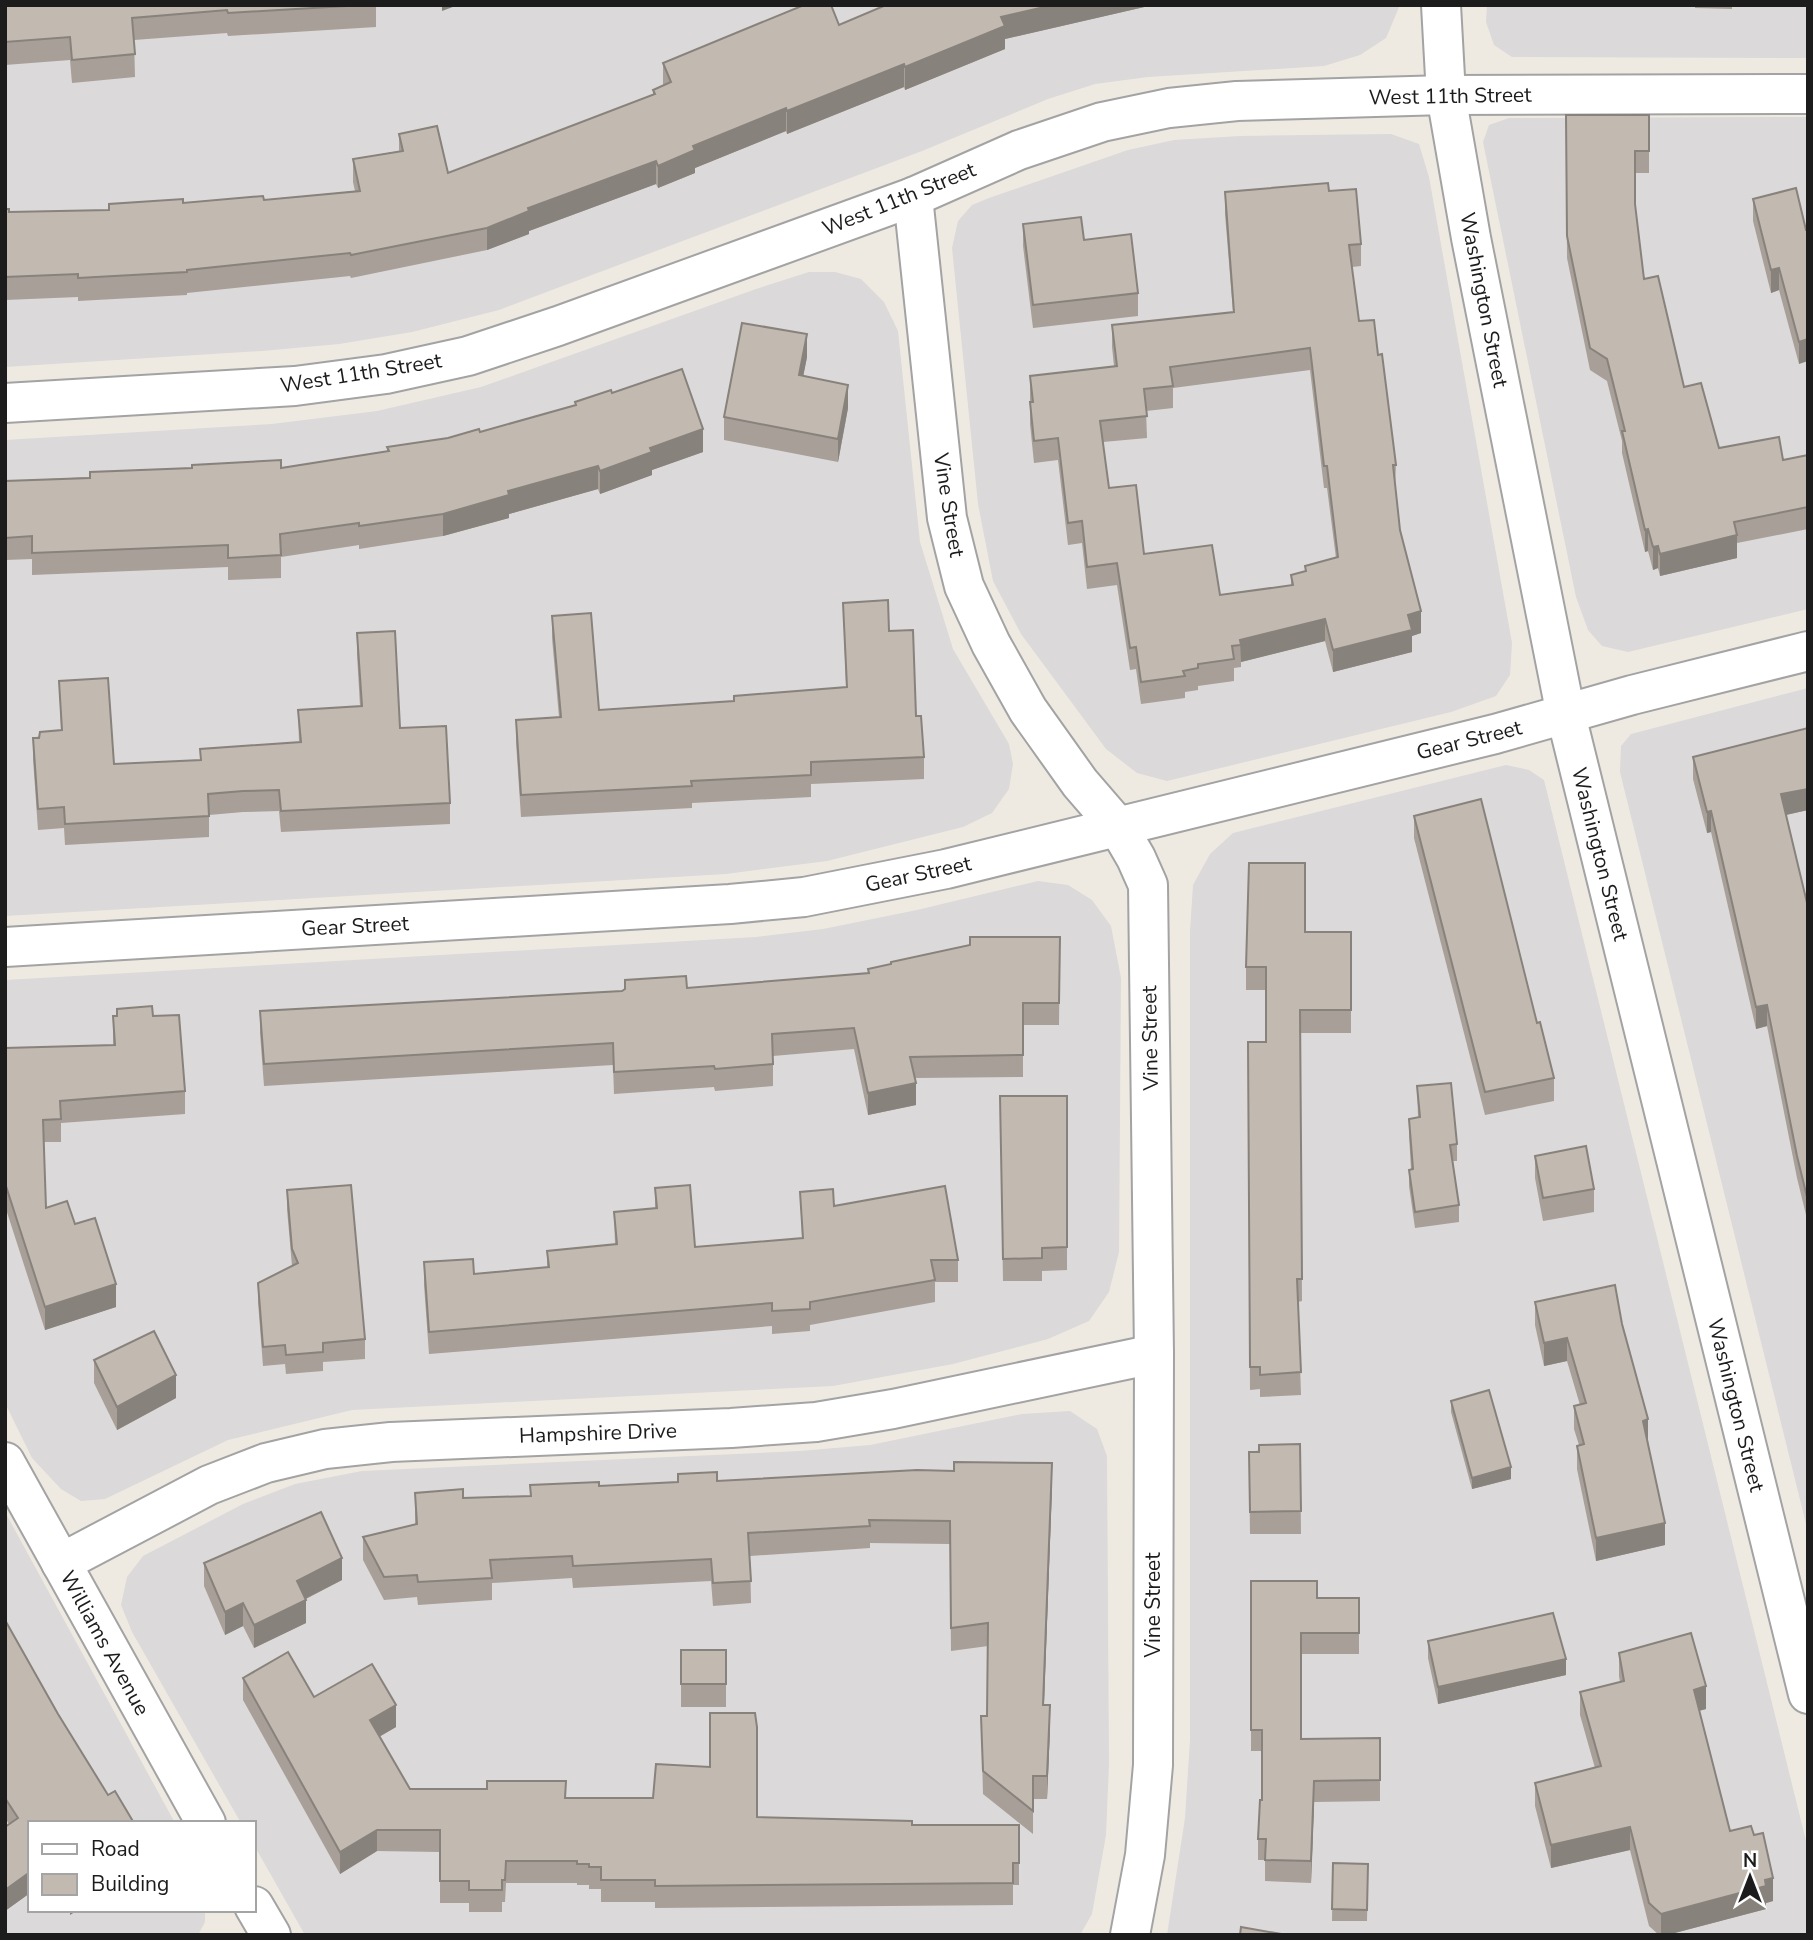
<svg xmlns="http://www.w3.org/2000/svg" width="1813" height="1940" viewBox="0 0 1813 1940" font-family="'Nunito Sans',sans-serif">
  <rect width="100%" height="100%" fill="#eeeae2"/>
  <!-- residential -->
  <g fill="#dbd9d9">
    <polygon points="5,5 1400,5 1386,38 1360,55 1324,66 1148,77 1095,84 1048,99 922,151 499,310 412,332 339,344 262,351 5,367"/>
    <polygon points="1487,5 1808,5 1808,58 1512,57 1494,45 1486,22"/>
    <polygon points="1808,117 1808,609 1628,652 1602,646 1588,630 1576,597 1483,142 1489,125 1509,118"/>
    <polygon points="1391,134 1419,144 1429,177 1512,643 1510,675 1496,696 1451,712 1167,781 1137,773 1106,749 1021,634 993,581 978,504 952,248 958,221 972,205 989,198 1128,150 1174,140 1240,136"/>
    <polygon points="809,272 835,272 861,279 884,302 898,331 920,542 953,649 1009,744 1013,764 1009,789 992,813 963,827 827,861 726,874 5,916 5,440 272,424 377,411 481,387 756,289"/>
    <polygon points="1808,688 1808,1532 1620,772 1621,746 1631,734"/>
    <polygon points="1506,765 1529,770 1544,780 1808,1849 1808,1935 1167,1935 1185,1818 1190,1740 1190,931 1193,885 1210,854 1233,833"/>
    <polygon points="1038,881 1068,885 1092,900 1111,926 1121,978 1119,1252 1109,1292 1089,1321 1048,1339 953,1364 833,1386 352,1410 228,1440 105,1499 81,1501 61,1489 32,1458 5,1403 5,980 756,937 823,929 917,910"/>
    <polygon points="1070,1411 1097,1429 1107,1456 1109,1764 1106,1835 1092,1914 1080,1935 305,1935 254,1845 254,1823 241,1823 132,1632 121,1605 127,1577 143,1556 243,1504 295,1484 362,1471 800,1451 870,1445 1022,1414"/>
    <polygon points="5,1512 175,1823 30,1823 30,1910 205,1910 205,1922 198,1935 5,1935"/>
  </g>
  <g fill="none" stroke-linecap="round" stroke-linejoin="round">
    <!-- minor casing -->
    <g stroke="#a3a3a3" stroke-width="42">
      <g id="minor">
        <polyline points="1441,5 1446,95 1471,238 1566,715 1808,1694"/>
        <polyline points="913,197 947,518 964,586 991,644 1028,710 1080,783 1118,827 1136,858 1148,885 1154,1354 1153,1765 1145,1855 1130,1935"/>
        <polyline points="5,403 295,386 386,374 468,356 558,326 913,197 1019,150 1102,122 1169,108 1237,101 1446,95 1808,94"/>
        <polyline points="5,947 730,904 804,897 946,869 1495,734 1632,695 1808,651"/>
        <polyline points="5,1462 206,1823"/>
        <polyline points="61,1563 209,1485 266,1463 325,1449 391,1442 731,1428 816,1422 893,1409 1154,1354"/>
        <polyline points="254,1906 271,1935"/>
      </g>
    </g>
    <!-- minor -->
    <use href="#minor" stroke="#fff" stroke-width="38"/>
  </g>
  <!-- wall -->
  <g fill="#a79f98" fill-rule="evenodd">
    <polygon points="5,5 376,5 376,27 228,36 227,33 134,40 135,77 72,83 70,60 5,65"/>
    <polygon points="886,5 1153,5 1005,39 1005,49 905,90 904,87 787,134 786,131 695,168 695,173 658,188 656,184 529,231 529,234 487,250 351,278 350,276 187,293 187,295 78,301 78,297 5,300 5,209 9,212 109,210 183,203 264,200 355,191 353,182 353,159 399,151 399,134 448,173 653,95 653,90 663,85 663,63 839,25"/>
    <polygon points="1695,5 1732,5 1732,9 1695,8"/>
    <polygon points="1566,115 1649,115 1649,173 1635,173 1635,204 1644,279 1684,387 1719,448 1783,460 1808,455 1808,529 1737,543 1737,558 1660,576 1658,568 1653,570 1648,551 1645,552 1622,453 1622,441 1607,381 1590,370 1567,258"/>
    <path d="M 1329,191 L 1361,244 L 1361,266 L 1352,267 L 1359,321 L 1378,355 L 1396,465 L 1395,487 L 1400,530 L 1421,633 L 1412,636 L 1412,652 L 1333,672 L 1325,641 L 1241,662 L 1241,667 L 1234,668 L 1234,681 L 1198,686 L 1198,690 L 1185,692 L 1185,698 L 1141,704 L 1136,669 L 1130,670 L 1117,585 L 1087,589 L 1082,543 L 1068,545 L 1058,460 L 1034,463 L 1030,424 L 1030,376 L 1114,366 L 1112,347 L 1112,325 L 1233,312 L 1225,214 L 1225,192 ZM 1310,370 L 1324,488 L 1327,488 L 1336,558 L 1305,566 L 1305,571 L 1291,575 L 1291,585 L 1220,595 L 1144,554 L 1109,488 L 1103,442 L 1147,438 L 1146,411 L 1173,408 L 1173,388 Z"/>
    <polygon points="1753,199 1806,230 1799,364 1779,290 1771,293 1753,221"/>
    <polygon points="1023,224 1138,293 1138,316 1033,328 1023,246"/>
    <polygon points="807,357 803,376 848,408 838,462 724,440 724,417"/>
    <polygon points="612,393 703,452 652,470 652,475 600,494 598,489 509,514 509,518 443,536 359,549 359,545 281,557 281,578 228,580 228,567 32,575 32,559 5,560 5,481 281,468 387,451 387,447 448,438 480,432 575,406 575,402"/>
    <polygon points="843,603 889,631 916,716 924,757 924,779 811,784 811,797 692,803 692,808 521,817 516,742 516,720 559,717 552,638 552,616 599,710 734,701 846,687"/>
    <polygon points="357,633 400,728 450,803 450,824 281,832 279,811 243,812 209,815 209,837 65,845 64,828 38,830 33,759 33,738 61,730 59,681 114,764 200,760 200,749 299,742 298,710 360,706 357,654"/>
    <polygon points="1808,728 1808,810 1786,815 1808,907 1808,1223 1797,1178 1767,1026 1756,1029 1711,832 1707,833 1693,779 1693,757"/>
    <polygon points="1414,816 1554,1078 1554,1101 1485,1115 1414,838"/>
    <polygon points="1305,932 1351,932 1351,1033 1300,1033 1302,1301 1298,1302 1301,1395 1260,1397 1260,1389 1250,1390 1248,1042 1266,1042 1266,990 1246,990 1246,967"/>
    <polygon points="1060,937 1059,1025 1023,1025 1023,1077 915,1078 916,1105 868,1115 854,1049 773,1056 773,1086 715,1091 714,1087 614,1094 613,1065 264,1086 260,1033 260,1011 687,988 868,974 868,969"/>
    <polygon points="113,1016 153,1016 185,1091 185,1114 61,1123 61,1142 44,1142 46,1208 75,1224 116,1307 45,1330 5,1206 5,1048 113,1045"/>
    <polygon points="1417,1086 1457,1144 1457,1161 1453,1161 1459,1205 1459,1222 1415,1228 1409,1186 1409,1170 1411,1169 1409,1135 1409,1119 1418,1117"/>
    <polygon points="1000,1096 1067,1096 1067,1270 1042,1271 1042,1281 1003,1281"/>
    <polygon points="1535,1156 1594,1189 1594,1212 1543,1221 1535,1178"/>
    <polygon points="655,1188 695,1247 802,1238 800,1192 958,1260 958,1282 935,1282 935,1302 810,1325 810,1331 772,1334 772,1326 429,1354 424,1285 424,1262 474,1274 547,1268 547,1251 615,1244 614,1212 655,1208"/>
    <polygon points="287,1190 365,1339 365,1359 323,1362 323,1371 286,1374 285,1364 263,1366 258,1302 258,1283 292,1266 287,1209"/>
    <polygon points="1535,1302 1622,1324 1648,1441 1665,1545 1596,1561 1577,1469 1577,1446 1579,1445 1574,1429 1574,1406 1580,1405 1567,1361 1544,1366 1535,1325"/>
    <polygon points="94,1360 176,1398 117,1430 94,1383"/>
    <polygon points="1451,1401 1511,1479 1472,1489 1451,1412"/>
    <polygon points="1300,1444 1301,1534 1250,1534 1249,1452"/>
    <polygon points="717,1481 1052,1486 1044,1705 1050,1728 1047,1799 1033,1799 1033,1834 983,1794 981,1716 987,1716 988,1646 951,1651 950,1544 870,1543 870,1548 750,1556 751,1603 713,1606 711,1581 573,1588 572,1578 492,1583 492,1600 418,1605 417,1597 384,1600 363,1560 363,1537 415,1524 415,1493 463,1498 530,1496 530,1485 599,1486"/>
    <polygon points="204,1563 342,1580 306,1599 306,1623 254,1648 243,1626 225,1635 204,1586"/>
    <polygon points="1251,1581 1317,1598 1359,1598 1359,1654 1301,1654 1301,1739 1380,1738 1380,1801 1314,1802 1311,1883 1265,1881 1265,1860 1258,1860 1258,1839 1262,1800 1262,1751 1251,1751"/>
    <polygon points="5,1620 58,1714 108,1795 134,1823 30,1823 30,1893 5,1911 9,1824 5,1818"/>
    <polygon points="1428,1641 1566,1675 1438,1704 1428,1658"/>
    <rect x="681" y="1650" width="45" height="57"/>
    <polygon points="1619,1653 1706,1709 1699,1711 1730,1831 1773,1901 1766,1903 1766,1909 1667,1935 1659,1935 1649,1926 1630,1850 1551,1868 1535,1806 1535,1783 1595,1768 1580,1715 1580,1692 1620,1682 1619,1676"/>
    <polygon points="243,1678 314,1697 396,1727 379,1737 410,1789 566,1798 757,1817 912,1825 1019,1825 1019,1885 1013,1885 1013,1905 655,1908 655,1902 601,1902 601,1889 589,1889 589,1885 577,1885 577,1883 506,1883 505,1902 502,1902 502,1912 469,1912 469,1903 440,1903 440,1852 377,1851 340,1874 243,1700"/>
    <polygon points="1333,1863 1368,1864 1367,1921 1332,1921"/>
  </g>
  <!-- shaded-wall -->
  <g fill="#88827c">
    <polygon points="442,5 458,5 442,11"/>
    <polygon points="1053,5 1153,5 1005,39 1005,49 905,90 905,67 1001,17"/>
    <polygon points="904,64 904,87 787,134 787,111"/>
    <polygon points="786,108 786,131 695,168 695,173 658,188 658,166 693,146"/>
    <polygon points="656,161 656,184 529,231 529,234 487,250 487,228 528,208"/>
    <polygon points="1779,268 1779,290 1771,293 1771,270"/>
    <polygon points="807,334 807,357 799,398 799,375"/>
    <polygon points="1808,339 1808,361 1799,364 1799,342"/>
    <polygon points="848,385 848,408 838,462 838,439"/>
    <polygon points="703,429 703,452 652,470 652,475 600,494 600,471 650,448"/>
    <polygon points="598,466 598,489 509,514 509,518 443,536 443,514 508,491"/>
    <polygon points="1648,529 1648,551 1645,552 1645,530"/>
    <polygon points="1737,535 1737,558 1660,576 1660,554"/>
    <polygon points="1658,546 1658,568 1653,570 1653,547"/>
    <polygon points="1421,611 1421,633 1412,636 1412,652 1333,672 1333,650 1408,615"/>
    <polygon points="1325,619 1325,641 1241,662 1240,640"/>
    <polygon points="1808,789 1808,810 1781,816 1781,794"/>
    <polygon points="1711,811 1711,832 1707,833 1707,812"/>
    <polygon points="1767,1005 1767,1026 1756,1029 1756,1007"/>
    <polygon points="916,1083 916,1105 868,1115 868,1093"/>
    <polygon points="116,1284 116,1307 45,1330 45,1307"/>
    <polygon points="1567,1338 1567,1361 1544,1366 1544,1343"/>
    <polygon points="176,1375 176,1398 117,1430 117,1407"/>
    <polygon points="1648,1419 1648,1442 1643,1421"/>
    <polygon points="1052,1463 1052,1486 1043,1728 1043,1705"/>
    <polygon points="1511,1467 1511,1479 1472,1489 1472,1478"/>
    <polygon points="1665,1523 1665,1545 1596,1561 1596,1538"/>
    <polygon points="342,1558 342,1580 297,1603 297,1581"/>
    <polygon points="306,1600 306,1623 254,1648 254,1625"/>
    <polygon points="243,1603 243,1626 225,1635 225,1612"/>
    <polygon points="1566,1659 1566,1675 1438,1704 1438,1687"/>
    <polygon points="1706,1686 1706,1709 1694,1712 1694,1690"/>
    <polygon points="396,1705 396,1727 370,1742 370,1720"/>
    <polygon points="1050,1705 1050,1728 1047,1799 1047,1776"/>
    <polygon points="1314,1781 1314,1802 1311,1883 1311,1861"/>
    <polygon points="1630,1827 1630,1850 1551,1868 1551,1845"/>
    <polygon points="377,1830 377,1851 340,1874 340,1852"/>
    <polygon points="30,1872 30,1893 5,1911 5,1890"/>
    <polygon points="1773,1878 1773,1901 1766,1903 1766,1909 1667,1935 1661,1935 1661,1914"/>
    <polygon points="70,1910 78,1910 70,1915"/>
  </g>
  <!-- building -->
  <g fill="#c2b9b1" stroke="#88827c" stroke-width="2" fill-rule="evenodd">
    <polygon points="5,5 363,5 228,13 227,10 132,18 135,54 72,60 70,37 5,42"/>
    <polygon points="804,5 831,5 839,25 886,5 1053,5 1001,17 1005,26 905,67 904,64 787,111 786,108 693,146 695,150 658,166 656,161 528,208 529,211 487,228 351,255 350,253 187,270 187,272 78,278 78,274 5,277 5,209 9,209 9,212 109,210 109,204 183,199 183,203 263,196 264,200 360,191 353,159 403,151 399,134 437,126 448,173 655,94 653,90 671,82 663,63"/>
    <polygon points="1566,115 1649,115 1649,151 1635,151 1635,204 1644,279 1658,276 1684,387 1701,383 1719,448 1779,437 1783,460 1808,455 1808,507 1734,522 1737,535 1660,554 1658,546 1653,547 1648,529 1645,530 1622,431 1625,431 1607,359 1590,348 1567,236"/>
    <path d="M 1328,183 L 1329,191 L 1356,189 L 1361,244 L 1349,245 L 1359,321 L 1374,320 L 1378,355 L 1382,354 L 1396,465 L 1393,465 L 1400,530 L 1421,611 L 1408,615 L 1412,630 L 1333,650 L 1325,619 L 1240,640 L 1241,645 L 1232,646 L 1234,659 L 1198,664 L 1198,668 L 1183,671 L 1185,676 L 1141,682 L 1136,647 L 1130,648 L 1117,563 L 1087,567 L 1082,521 L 1068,523 L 1058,438 L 1034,441 L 1030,402 L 1033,402 L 1030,376 L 1117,366 L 1112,325 L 1234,312 L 1225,192 ZM 1310,348 L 1324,466 L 1327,466 L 1338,557 L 1305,566 L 1306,571 L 1291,575 L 1293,585 L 1220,595 L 1212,545 L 1144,554 L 1136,485 L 1109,488 L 1100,421 L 1147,416 L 1144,389 L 1173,386 L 1170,367 Z"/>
    <polygon points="1796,188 1806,230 1808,230 1808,339 1799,342 1779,268 1771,270 1753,199"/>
    <polygon points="1081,217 1084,240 1131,234 1138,293 1033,305 1023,224"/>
    <polygon points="742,323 807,334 799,375 848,385 838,439 724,417"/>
    <polygon points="682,369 703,429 650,448 652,452 600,471 598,466 508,491 509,495 443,514 359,526 359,523 280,534 281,555 228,558 228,545 32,553 32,536 5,538 5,481 90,478 90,472 192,468 192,465 281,460 281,468 389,451 387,447 448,438 479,429 480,432 576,405 575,402 611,390 612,393"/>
    <polygon points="888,600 889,631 913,630 916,716 921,716 924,757 811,762 811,775 691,781 692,786 521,795 516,720 561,717 552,616 591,613 599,710 734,701 734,696 847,687 843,603"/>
    <polygon points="395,631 400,728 446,726 450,803 281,811 279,790 243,791 208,794 209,816 65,824 64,807 38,809 33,738 39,738 40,732 62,730 59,681 108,678 114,764 201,760 200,749 301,742 298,710 362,706 357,633"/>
    <polygon points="1808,728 1808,789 1781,794 1808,907 1808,1201 1797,1156 1767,1005 1756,1007 1711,811 1707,812 1693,757"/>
    <polygon points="1481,799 1537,1023 1540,1022 1554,1078 1485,1092 1414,816"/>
    <polygon points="1249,863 1305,863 1305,932 1351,932 1351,1010 1300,1010 1302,1279 1297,1279 1301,1372 1260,1375 1260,1367 1250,1367 1248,1042 1266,1042 1266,967 1246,967"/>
    <polygon points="970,937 1060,937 1059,1003 1023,1003 1023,1055 910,1057 916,1083 868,1093 854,1028 772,1034 773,1064 715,1069 714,1066 614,1072 613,1043 264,1064 260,1011 622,991 625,989 625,980 686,976 687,988 869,973 868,969 891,964 891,962 970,945"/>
    <polygon points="152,1006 153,1016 179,1015 185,1091 60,1101 61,1119 43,1120 46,1208 67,1201 75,1224 95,1218 116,1284 45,1307 5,1183 5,1048 115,1045 113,1016 117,1016 117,1009"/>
    <polygon points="1451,1083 1457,1144 1450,1145 1459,1205 1415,1212 1409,1170 1413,1169 1409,1119 1420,1117 1417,1086"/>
    <polygon points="1000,1096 1067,1096 1067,1247 1042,1248 1042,1258 1003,1259"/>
    <polygon points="1586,1146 1594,1189 1543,1198 1535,1156"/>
    <polygon points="351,1185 365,1339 323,1343 323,1352 286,1355 285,1345 263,1347 258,1283 298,1263 292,1249 287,1190"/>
    <polygon points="690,1185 695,1247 803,1238 800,1192 833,1189 834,1206 945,1186 958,1260 931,1260 935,1280 810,1302 810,1309 772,1311 772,1303 429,1332 424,1262 473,1259 474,1274 549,1267 547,1251 617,1244 614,1212 657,1208 655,1188"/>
    <polygon points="1615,1285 1622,1324 1648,1419 1643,1421 1665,1523 1596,1538 1577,1446 1584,1444 1574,1406 1586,1403 1567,1338 1544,1343 1535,1302"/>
    <polygon points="154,1331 176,1375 117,1407 94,1360"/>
    <polygon points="1489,1390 1511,1467 1472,1478 1451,1401"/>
    <polygon points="1300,1444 1301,1511 1250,1512 1249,1452 1259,1452 1259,1445"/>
    <polygon points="954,1462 1052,1463 1043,1705 1050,1705 1047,1776 1033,1776 1033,1811 983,1771 981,1716 987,1716 988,1623 951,1628 950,1521 869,1520 870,1526 748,1533 751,1581 713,1583 711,1559 573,1566 572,1556 490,1560 492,1578 418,1582 417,1575 384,1577 363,1537 417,1524 415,1493 463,1489 463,1498 531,1496 530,1485 599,1482 599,1486 678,1482 678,1474 717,1472 717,1481 917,1470 954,1471"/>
    <polygon points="321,1512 342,1558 297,1581 306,1600 254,1625 243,1603 225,1612 204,1563"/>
    <polygon points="1251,1581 1317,1581 1317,1598 1359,1598 1359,1633 1301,1633 1301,1739 1380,1738 1380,1780 1314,1781 1311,1861 1265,1860 1266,1839 1258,1839 1260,1800 1262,1800 1262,1730 1251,1730"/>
    <polygon points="1553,1613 1566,1659 1438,1687 1428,1641"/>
    <polygon points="5,1620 58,1714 108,1795 115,1791 134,1823 30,1823 30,1872 5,1890 5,1827 18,1818 5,1798"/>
    <polygon points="1691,1633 1706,1686 1694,1690 1730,1831 1751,1826 1754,1835 1763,1833 1773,1878 1765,1880 1766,1886 1661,1914 1649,1903 1630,1827 1551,1845 1535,1783 1601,1766 1580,1692 1624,1681 1619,1653"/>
    <rect x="681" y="1650" width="45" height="34"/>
    <polygon points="288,1652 314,1697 372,1664 396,1705 370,1720 410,1789 487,1789 487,1781 566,1781 565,1798 653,1798 656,1764 710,1767 710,1713 755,1713 757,1727 757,1817 912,1821 912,1825 1019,1825 1019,1863 1013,1863 1013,1883 655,1886 655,1880 601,1880 601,1867 589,1867 589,1864 577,1864 577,1861 506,1861 505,1880 502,1880 502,1890 469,1890 469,1881 440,1881 440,1830 377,1830 340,1852 243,1678"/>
    <polygon points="1333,1863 1368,1864 1367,1910 1332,1909"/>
    <polygon points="1241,1927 1287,1935 1240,1935"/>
  </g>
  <g text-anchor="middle" stroke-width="7" stroke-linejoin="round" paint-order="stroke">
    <!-- street labels -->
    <g font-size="21" fill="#1c1c1c" stroke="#fff">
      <text transform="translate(1450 96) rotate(-1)" y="7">West 11th Street</text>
      <text transform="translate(899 199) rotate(-22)" y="7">West 11th Street</text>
      <text transform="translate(1484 300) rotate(79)" y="7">Washington Street</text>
      <text transform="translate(361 373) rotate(-9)" y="7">West 11th Street</text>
      <text transform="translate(949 505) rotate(81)" y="7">Vine Street</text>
      <text transform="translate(1469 740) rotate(-14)" y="7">Gear Street</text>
      <text transform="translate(1600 854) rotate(76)" y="7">Washington Street</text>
      <text transform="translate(918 874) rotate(-12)" y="7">Gear Street</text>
      <text transform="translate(355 926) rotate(-3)" y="7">Gear Street</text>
      <text transform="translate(1150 1038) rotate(-91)" y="7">Vine Street</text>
      <text transform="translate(1736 1405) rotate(76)" y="7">Washington Street</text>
      <text transform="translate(598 1433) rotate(-2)" y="7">Hampshire Drive</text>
      <text transform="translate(1153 1605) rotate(-90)" y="7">Vine Street</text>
      <text transform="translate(105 1643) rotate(61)" y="7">Williams Avenue</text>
    </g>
  </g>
  <!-- border -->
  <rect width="1813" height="1940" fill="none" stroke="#1c1c1c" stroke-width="14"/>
  <!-- legend -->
  <rect x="28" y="1821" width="228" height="91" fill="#ffffff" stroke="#a4a4a4" stroke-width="2"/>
  <rect x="42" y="1844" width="35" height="10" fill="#ffffff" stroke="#a4a4a4" stroke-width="2"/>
  <text x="91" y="1856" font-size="21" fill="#1c1c1c">Road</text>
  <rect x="42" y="1874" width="35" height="21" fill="#c2b9b1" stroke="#a4a4a4" stroke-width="2"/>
  <text x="91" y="1891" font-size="21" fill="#1c1c1c">Building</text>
  <!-- north arrow -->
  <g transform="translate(1750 1877)" stroke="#ffffff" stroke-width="5" paint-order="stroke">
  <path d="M0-5L12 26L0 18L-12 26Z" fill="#1c1c1c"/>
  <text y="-10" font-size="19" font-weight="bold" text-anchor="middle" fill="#1c1c1c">N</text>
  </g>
</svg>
